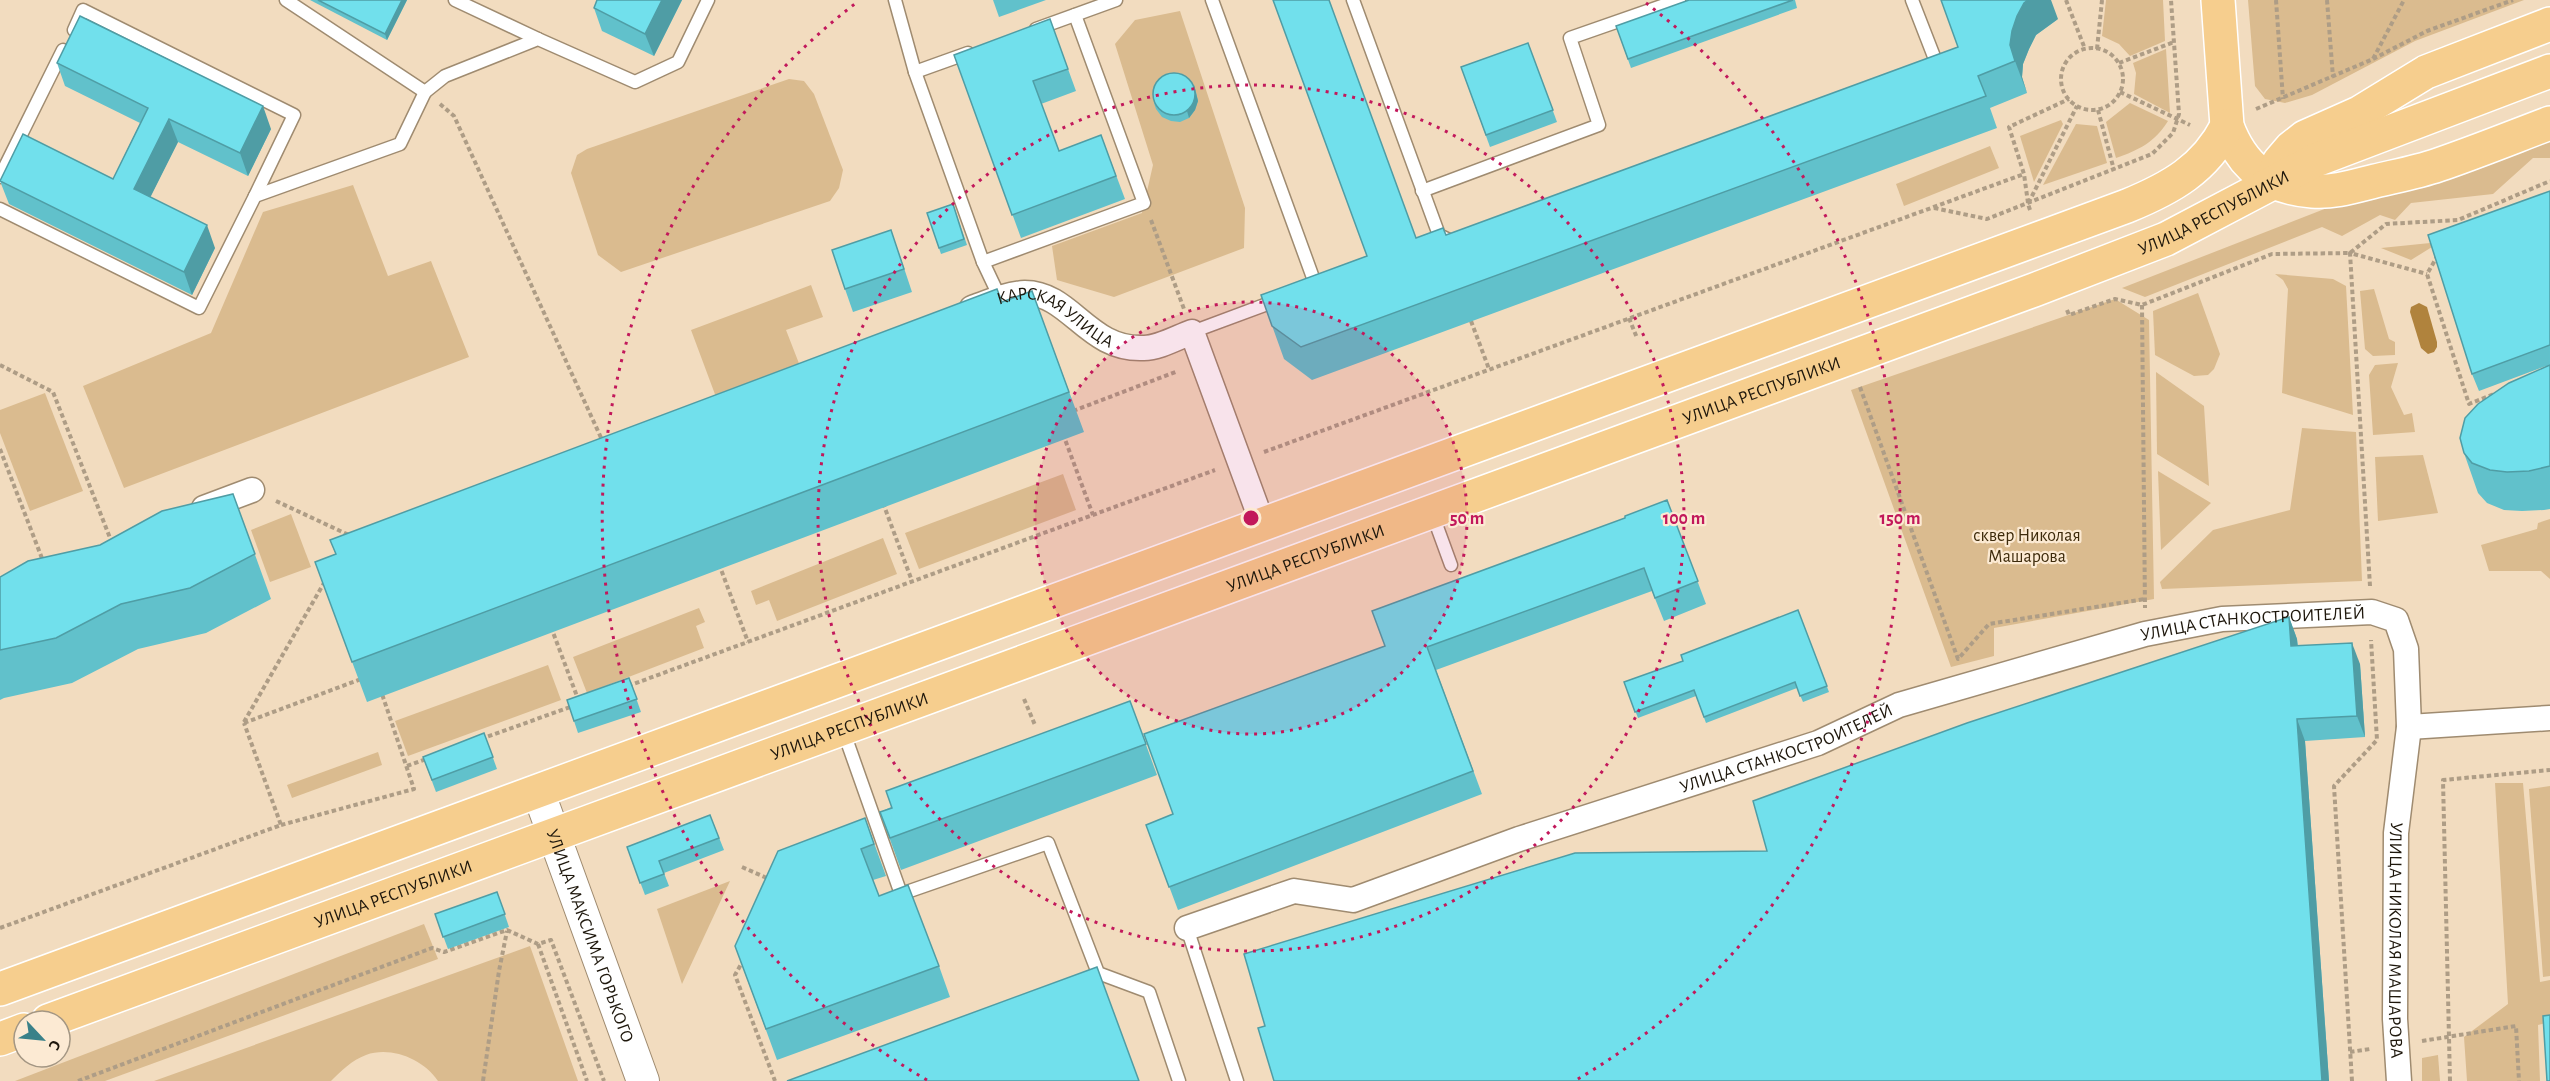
<svg xmlns="http://www.w3.org/2000/svg" width="2550" height="1081" viewBox="0 0 2550 1081" font-family="'Alegreya Sans',sans-serif">
  <rect width="100%" height="100%" fill="#f2dcbf"/>
  <!-- green -->
  <g fill="#dabb8f">
    <polygon points="2106,0 2163,0 2165,41 2130,56 2119,44 2102,36"/>
    <polygon points="2248,0 2524,0 2415,41 2312,95 2285,103 2265,99 2255,86"/>
    <polygon points="1180,11 1245,208 1244,248 1114,297 1057,280 1052,246 1142,213 1153,165 1115,44 1135,20"/>
    <polygon points="2166,49 2170,113 2134,94 2136,73 2133,63"/>
    <polygon points="789,79 804,81 814,94 843,170 839,188 830,201 621,272 598,255 571,173 577,155 587,149"/>
    <path d="M 2130,103 L 2168,121 C 2155,142 2139,150 2116,158 L 2106,122 Z"/>
    <polygon points="2061,120 2063,124 2034,182 2020,136"/>
    <polygon points="2076,124 2097,126 2107,163 2043,185"/>
    <polygon points="2550,141 2550,158 2533,158 2493,194 2411,203 2395,220 2380,215 2342,236 2322,227 2145,297 2122,288 2327,208 2467,173"/>
    <polygon points="1990,146 1999,168 1904,206 1896,184"/>
    <polygon points="353,185 388,276 431,261 469,357 124,488 83,386 211,333 263,212"/>
    <polygon points="2440,242 2411,260 2381,248"/>
    <polygon points="2275,274 2333,279 2346,286 2353,415 2282,393 2288,289 2283,280"/>
    <polygon points="811,285 823,317 786,330 800,366 716,397 691,330"/>
    <polygon points="2374,289 2389,339 2395,342 2395,355 2373,356 2365,349 2360,291"/>
    <polygon points="2198,293 2220,354 2214,369 2208,375 2194,376 2155,355 2153,311"/>
    <polygon points="2115,299 2149,320 2154,599 1994,628 1994,656 1951,667 1851,390"/>
    <polygon points="2398,363 2391,387 2404,415 2412,413 2415,432 2373,435 2369,375 2375,365"/>
    <polygon points="2156,372 2204,406 2209,486 2157,454"/>
    <polygon points="45,393 83,491 30,511 0,433 0,410"/>
    <polygon points="2302,428 2356,432 2362,581 2162,589 2160,582 2213,530 2290,510"/>
    <polygon points="2423,455 2438,513 2378,521 2375,457"/>
    <polygon points="2158,471 2211,503 2161,550"/>
    <polygon points="1063,474 1076,510 919,569 905,533"/>
    <polygon points="291,514 311,567 270,582 251,530"/>
    <polygon points="2550,519 2550,579 2541,571 2489,571 2481,545 2537,529 2538,523"/>
    <polygon points="883,538 897,574 777,621 769,600 756,605 751,591"/>
    <polygon points="699,608 705,622 696,626 704,648 587,693 573,657"/>
    <polygon points="548,665 561,700 408,756 395,721"/>
    <polygon points="378,752 382,765 292,798 287,785"/>
    <polygon points="2495,783 2523,783 2540,982 2550,980 2550,1022 2538,1025 2540,1081 2467,1081 2464,1037 2508,1004"/>
    <polygon points="2550,786 2550,976 2543,977 2529,789"/>
    <polygon points="730,881 682,984 657,909"/>
    <polygon points="424,924 438,959 105,1081 15,1081"/>
    <path d="M 530,946 L 578,1081 L 438,1081 C 423,1059 391,1046 366,1055 C 352,1060 341,1071 331,1081 L 154,1081 Z"/>
    <polygon points="2438,1055 2440,1081 2422,1081 2422,1058"/>
  </g>
  <!-- water -->
  <polygon fill="#b0833d" points="2419,303 2427,307 2437,342 2437,347 2434,352 2428,354 2421,348 2410,312 2411,307"/>
  <g fill="none" stroke-linecap="round" stroke-linejoin="round">
    <!-- service casing -->
    <g stroke="#9f8b70" stroke-width="15">
      <g id="service">
        <polyline points="286,0 425,92 445,76 538,39 635,82 678,62 708,0"/>
        <polyline points="455,0 538,39"/>
        <polyline points="895,0 915,72"/>
        <polyline points="1212,0 1316,286 1311,288"/>
        <polyline points="1353,0 1439,235 1449,240"/>
        <polyline points="1912,0 1940,72"/>
        <polyline points="1036,29 1116,0"/>
        <polyline points="74,30 83,10 294,115 255,196"/>
        <polyline points="968,53 915,72 983,262 1000,298"/>
        <polyline points="0,177 63,50"/>
        <polyline points="1422,191 1599,125 1570,38 1679,0"/>
        <polyline points="0,209 199,308 255,196 400,144 425,92"/>
        <polyline points="983,262 1144,203 1075,15"/>
        <polyline points="1192,332 1278,300"/>
        <polyline points="1432,513 1451,565"/>
        <polyline points="843,730 901,894 1048,843 1098,973 1149,992 1179,1081"/>
        <polyline points="1187,928 1237,1081"/>
      </g>
    </g>
    <!-- minor casing -->
    <g stroke="#9f8b70" stroke-width="27">
      <g id="minor">
        <path id="s1" d="M 972,308 C 989,302 1007,294 1025,293 C 1071,293 1088,351 1144,348 C 1159,348 1178,337 1192,332 L 1263,525"/>
        <polyline points="204,508 252,490"/>
        <polyline points="2409,727 2550,718"/>
        <path id="s2" d="M 1187,928 L 1294,891 L 1353,900 L 1519,839 L 1818,743 L 1899,705 L 2145,634 L 2222,619 L 2372,612 L 2396,620 L 2406,649 L 2409,727 L 2396,833 L 2395,1019 L 2399,1081"/>
      </g>
    </g>
    <!-- tertiary casing -->
    <g stroke="#9f8b70" stroke-width="34">
      <g id="tertiary">
        <path id="s3" d="M 538,791 L 643,1081"/>
      </g>
    </g>
    <!-- primary casing -->
    <g stroke="#fff" stroke-width="36">
      <g id="primary">
        <path d="M 2218,0 L 2227,126 C 2242,167 2269,188 2312,191 C 2333,193 2355,186 2375,181 C 2396,176 2418,172 2438,165 C 2476,152 2513,137 2550,123"/>
        <polyline points="2274,179 2279,162 2291,148 2305,137 2359,113 2426,72 2550,24"/>
        <path d="M 0,989 L 2127,206 C 2171,188 2205,169 2227,126"/>
        <path id="s4" d="M 48,1021 L 2034,290 L 2166,239 L 2316,160 L 2550,71"/>
        <polyline points="0,1039 24,1030"/>
      </g>
    </g>
    <!-- path -->
    <g stroke="#ae9d86" stroke-width="4" stroke-dasharray="4.5 3" stroke-linecap="butt">
      <polyline points="2066,0 2085,49"/>
      <polyline points="2276,0 2283,99"/>
      <polyline points="2327,0 2333,77"/>
      <circle cx="2092" cy="79" r="31"/>
      <polyline points="2097,49 2102,0"/>
      <polyline points="2373,59 2427,31 2513,0"/>
      <polyline points="2119,63 2174,42"/>
      <polyline points="2120,92 2190,125"/>
      <polyline points="440,104 454,116 603,442"/>
      <polyline points="2256,109 2373,59 2404,0"/>
      <polyline points="2098,110 2114,170"/>
      <polyline points="2028,203 2024,174 2009,127 2069,99"/>
      <polyline points="1934,208 1987,219 2152,154 2173,133 2179,114 2171,0"/>
      <polyline points="2030,210 2028,204 2077,106"/>
      <polyline points="1151,220 1184,309"/>
      <polyline points="2438,255 2427,274 2469,404 2494,394"/>
      <polyline points="2142,305 2145,608"/>
      <polyline points="2067,310 2069,315 2115,299 2142,305 2272,254 2350,253 2386,224 2458,220 2550,181"/>
      <polyline points="1629,318 1637,338"/>
      <polyline points="1471,321 1489,369"/>
      <polyline points="0,365 53,392 112,543"/>
      <polyline points="1860,387 1958,659 1989,624 2145,599"/>
      <polyline points="1073,411 1178,371"/>
      <polyline points="1063,434 1093,515"/>
      <polyline points="0,449 43,561"/>
      <polyline points="1264,452 2024,174"/>
      <polyline points="276,501 351,536"/>
      <polyline points="883,503 912,581"/>
      <polyline points="719,564 748,642"/>
      <polyline points="2370,586 2350,253 2427,274"/>
      <polyline points="551,627 578,699"/>
      <polyline points="628,686 1215,470"/>
      <polyline points="1024,699 1035,725"/>
      <polyline points="244,722 324,583"/>
      <polyline points="244,723 361,679"/>
      <polyline points="481,739 573,706"/>
      <polyline points="407,766 429,758"/>
      <polyline points="281,825 414,789 382,694"/>
      <polyline points="742,867 769,879"/>
      <polyline points="0,928 281,825 244,723"/>
      <polyline points="538,944 587,1081"/>
      <polyline points="744,959 735,975 775,1081"/>
      <polyline points="2422,1041 2516,1026 2519,1081"/>
      <polyline points="2350,1052 2370,1049"/>
      <polyline points="78,1081 432,948 444,952 507,930 538,944 551,940 604,1081"/>
      <polyline points="483,1081 499,971 507,931"/>
      <polyline points="2352,1081 2334,786 2377,740 2371,640"/>
      <polyline points="2450,1081 2443,780 2550,770"/>
    </g>
    <!-- service -->
    <use href="#service" stroke="#fff" stroke-width="12"/>
    <!-- minor -->
    <use href="#minor" stroke="#fff" stroke-width="24"/>
    <!-- tertiary -->
    <use href="#tertiary" stroke="#fff" stroke-width="32"/>
    <!-- primary -->
    <use href="#primary" stroke="#f6ce8e" stroke-width="33"/>
  </g>
  <!-- wall -->
  <g fill="#61c1cb">
    <polygon points="310,0 407,0 387,40"/>
    <polygon points="682,0 654,56 602,31 594,8"/>
    <polygon points="993,0 1046,0 999,17"/>
    <polygon points="1689,0 1795,0 1797,8 1631,68 1616,26"/>
    <polygon points="2058,19 2036,35 2029,49 2023,64 2022,77 2027,93 1990,108 1997,128 1312,380 1284,359 1261,295 1416,238 1446,235"/>
    <polygon points="1528,43 1557,122 1490,147 1461,67"/>
    <polygon points="954,55 1068,69 1076,91 1041,104 1059,151 1101,135 1125,199 1021,238"/>
    <polygon points="57,63 271,129 248,176 178,142 150,197 215,248 192,295 9,204 0,181 113,179 140,123 65,86"/>
    <polygon points="1196,92 1198,101 1195,110 1189,118 1180,122 1171,121 1162,117 1156,109 1154,103"/>
    <polygon points="2550,191 2550,509 2544,510 2522,511 2504,510 2487,503 2478,493 2464,453 2546,366 2479,391 2472,374"/>
    <polygon points="953,204 967,245 941,254 927,213"/>
    <polygon points="899,253 912,292 853,312 845,289"/>
    <polygon points="1032,291 1084,432 367,702 315,562 336,555 330,540"/>
    <polygon points="233,494 271,599 206,633 138,649 72,683 4,698 0,700 0,577 100,545"/>
    <polygon points="1667,500 1706,604 1664,621 1652,591 1436,670 1482,794 1178,910 1146,825 1173,814 1385,646 1625,518"/>
    <polygon points="1798,610 1829,692 1803,702 1797,688 1706,723 1696,696 1638,718 1624,682 1683,661"/>
    <polygon points="2289,617 2297,639 2298,646 2360,664 2365,737 2305,741 2329,1081 1274,1081 1767,851"/>
    <polygon points="629,678 641,712 578,733 567,700"/>
    <polygon points="1130,701 1157,775 901,870 880,812"/>
    <polygon points="484,733 497,769 436,792 423,757"/>
    <polygon points="710,815 724,850 664,873 669,886 645,895 627,847"/>
    <polygon points="865,818 886,876 873,880 879,896 939,966 950,997 777,1060 735,946"/>
    <polygon points="497,892 509,927 448,949 435,914"/>
  </g>
  <!-- shaded-wall -->
  <g fill="#4f9da5">
    <polygon points="402,0 407,0 387,40 385,34"/>
    <polygon points="662,0 682,0 654,56 645,34"/>
    <polygon points="2028,0 2051,0 2058,19 2036,35 2029,49 2023,64 2022,77 2027,93 2015,61 2010,45 2012,31 2017,16 2024,3"/>
    <polygon points="1194,85 1198,101 1195,110 1189,118 1187,111"/>
    <polygon points="263,106 271,129 248,176 240,153"/>
    <polygon points="169,119 178,142 143,212 134,189"/>
    <polygon points="207,225 215,248 192,295 184,272"/>
    <polygon points="2289,617 2297,639 2299,668 2291,646"/>
    <polygon points="2352,643 2360,664 2365,737 2357,716"/>
    <polygon points="2297,719 2305,741 2329,1081 2322,1081"/>
  </g>
  <!-- building -->
  <g fill="#71e0ec" stroke="#4f9da5" stroke-width="1.5">
    <polygon points="318,0 402,0 385,34"/>
    <polygon points="597,0 662,0 645,34 594,8"/>
    <polygon points="1273,0 1329,0 1416,238 1443,228 1446,235 1958,47 1941,0 2028,0 2024,3 2017,16 2012,31 2010,45 2015,61 1978,76 1986,96 1301,347 1272,326 1261,295 1367,256"/>
    <polygon points="1689,0 1793,0 1628,59 1616,26"/>
    <polygon points="80,16 263,106 240,153 169,119 134,189 207,225 184,272 0,181 23,134 113,179 148,108 57,63"/>
    <polygon points="1050,19 1068,69 1033,81 1059,151 1101,135 1116,176 1012,215 954,55"/>
    <polygon points="1528,43 1553,110 1486,135 1461,67"/>
    <circle cx="1174" cy="94" r="21"/>
    <polygon points="2550,191 2550,345 2472,374 2428,235"/>
    <polygon points="953,204 964,239 939,248 927,213"/>
    <polygon points="891,230 904,269 845,289 832,250"/>
    <polygon points="997,289 1002,302 1032,291 1069,392 352,662 315,562 336,554 330,540"/>
    <polygon points="2550,365 2550,466 2529,471 2507,472 2490,470 2472,463 2464,453 2460,438 2465,418 2478,404 2509,383"/>
    <polygon points="233,494 255,554 190,588 121,604 56,638 0,650 0,577 28,561 100,545 162,511"/>
    <polygon points="1667,500 1698,581 1655,598 1644,568 1427,647 1473,771 1169,887 1146,825 1173,814 1144,734 1385,646 1372,611 1625,518 1625,516"/>
    <polygon points="1798,610 1827,686 1800,696 1795,682 1704,717 1694,690 1635,712 1624,682 1683,661 1681,655"/>
    <polygon points="2289,617 2291,646 2352,643 2357,716 2297,719 2322,1081 1274,1081 1258,1028 1265,1026 1244,954 1575,853 1767,851 1753,801 1967,723"/>
    <polygon points="629,678 637,699 574,721 567,700"/>
    <polygon points="1130,701 1146,744 890,838 880,812 892,808 886,791"/>
    <polygon points="484,733 493,757 432,780 423,757"/>
    <polygon points="710,815 719,838 659,861 664,874 640,883 627,847"/>
    <polygon points="865,818 874,844 861,849 879,896 908,885 939,966 766,1029 735,946 778,851"/>
    <polygon points="497,892 505,914 443,937 435,914"/>
    <polygon points="1097,967 1139,1081 787,1081"/>
    <polygon points="2550,1015 2550,1081 2547,1081 2543,1016"/>
  </g>
  <!-- distance rings -->
  <circle cx="1251" cy="518" r="216" fill="#c2185b" fill-opacity=".12"/>
  <g fill="none" stroke="#c2185b" stroke-width="3" stroke-dasharray="3 6">
    <circle cx="1251" cy="518" r="216"/>
    <circle cx="1251" cy="518" r="433"/>
    <path d="M927 1080A649 649 0 0 1 856 3M1646 3A649 649 0 0 1 1576 1080"/>
  </g>
  <g text-anchor="middle" stroke-width="4.5" stroke-linejoin="round" paint-order="stroke">
    <!-- street labels -->
    <g font-size="18" fill="#1e170c" stroke="#fcead3">
      <text dy="6" stroke="none"><textPath href="#s4" startOffset="2312">УЛИЦА РЕСПУБЛИКИ</textPath></text>
      <text dy="6" stroke="none"><textPath href="#s1" startOffset="92">КАРСКАЯ УЛИЦА</textPath></text>
      <text dy="6" stroke="none"><textPath href="#s4" startOffset="1826">УЛИЦА РЕСПУБЛИКИ</textPath></text>
      <text dy="6" stroke="none"><textPath href="#s4" startOffset="1340">УЛИЦА РЕСПУБЛИКИ</textPath></text>
      <text dy="6" stroke="none"><textPath href="#s2" startOffset="1118">УЛИЦА СТАНКОСТРОИТЕЛЕЙ</textPath></text>
      <text dy="6" stroke="none"><textPath href="#s4" startOffset="854">УЛИЦА РЕСПУБЛИКИ</textPath></text>
      <text dy="6" stroke="none"><textPath href="#s2" startOffset="632">УЛИЦА СТАНКОСТРОИТЕЛЕЙ</textPath></text>
      <text dy="6" stroke="none"><textPath href="#s4" startOffset="368">УЛИЦА РЕСПУБЛИКИ</textPath></text>
      <text dy="6" stroke="none"><textPath href="#s3" startOffset="154">УЛИЦА МАКСИМА ГОРЬКОГО</textPath></text>
      <text dy="6" stroke="none"><textPath href="#s2" startOffset="1586">УЛИЦА НИКОЛАЯ МАШАРОВА</textPath></text>
    </g>
    <!-- park labels -->
    <g font-size="18" fill="#3d2a0b" stroke="#fcead3">
      <text x="2027" y="541">сквер Николая<tspan x="2027" dy="21">Машарова</tspan></text>
    </g>
  </g>
  <circle cx="1251" cy="518" r="9" fill="#c2185b" stroke="#fcead3" stroke-width="3"/>
  <g font-size="18" text-anchor="middle" font-weight="bold" fill="#c2185b" stroke="#fcead3" stroke-width="4.5" stroke-linejoin="round" paint-order="stroke">
    <text x="1467" y="524">50 m</text>
    <text x="1684" y="524">100 m</text>
    <text x="1900" y="524">150 m</text>
  </g>
  <!-- north arrow -->
  <g transform="translate(42 1039) rotate(116)"><circle r="28" fill="#fcead3" stroke="#a39683" stroke-width="1.5"/>
  <path d="M0-4.5L10 22L0 15L-10 22Z" fill="#3a8189"/>
  <text y="-9" font-size="16" font-weight="bold" text-anchor="middle" fill="#1e170c">С</text>
  </g>
</svg>
